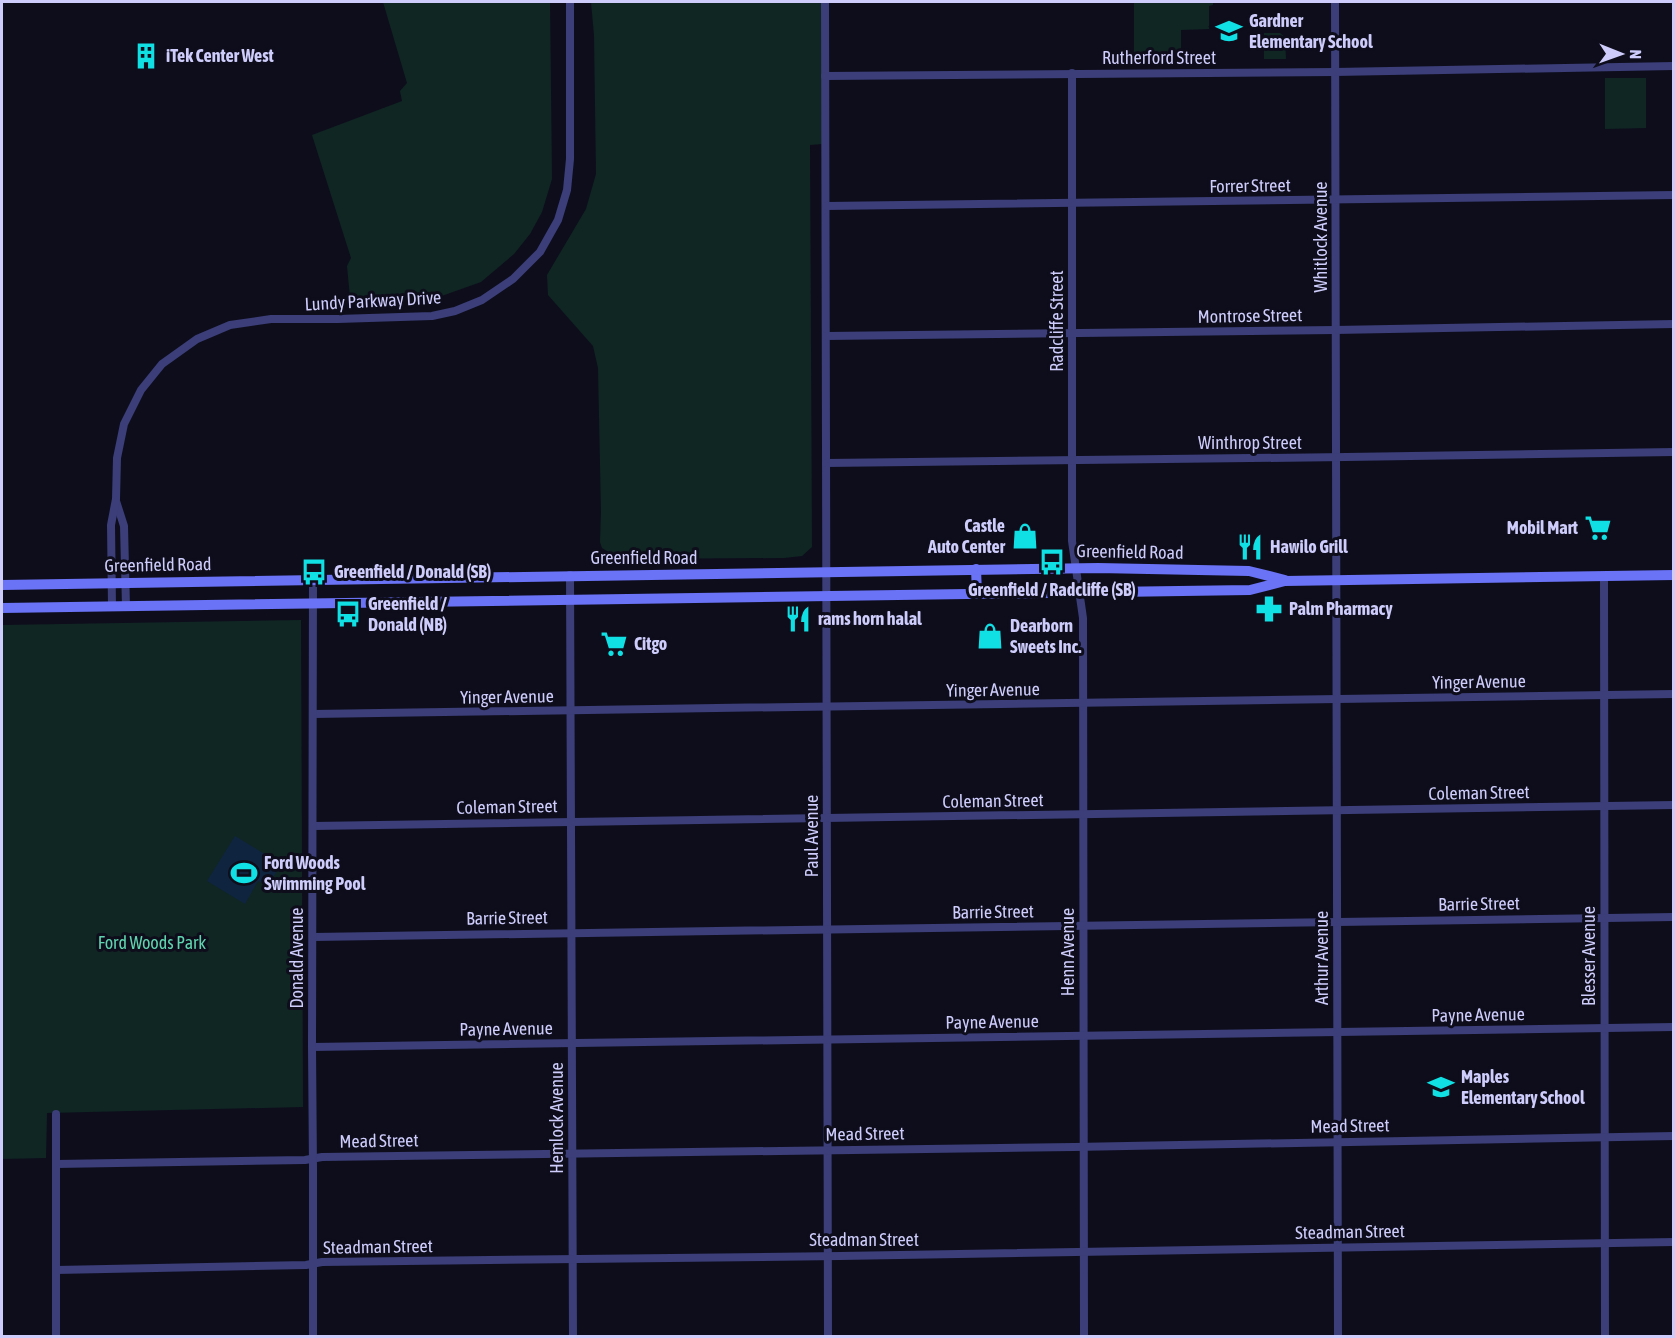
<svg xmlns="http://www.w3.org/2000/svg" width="1675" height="1338" viewBox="0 0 1675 1338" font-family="'Asap Condensed',sans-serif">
  <rect width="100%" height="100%" fill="#0e0d1c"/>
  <!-- green -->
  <g fill="#102623">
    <polygon points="383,2 550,2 552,179 542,212 530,234 514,254 481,282 436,298 359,302 350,297 347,266 351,258 312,135 402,101 400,91 407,83"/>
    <polygon points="591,2 821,2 822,144 810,145 812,547 802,556 784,558 620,559 602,548 600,542 601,512 598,368 593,346 548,295 547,275 586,209 596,174 594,35"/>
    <polygon points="1134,2 1213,2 1213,5 1209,6 1209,29 1181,30 1181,64 1134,64"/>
    <polygon points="1264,33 1280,33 1285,37 1286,59 1264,59"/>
    <polygon points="1605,78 1646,78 1646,128 1605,129"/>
    <polygon points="301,620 303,1107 47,1113 46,1158 2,1159 2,625"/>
  </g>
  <!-- water -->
  <polygon fill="#0f253f" points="235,836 281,864 268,886 258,881 245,904 207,881"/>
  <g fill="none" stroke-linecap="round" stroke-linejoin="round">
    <!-- minor -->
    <g stroke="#3b3e78" stroke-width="8">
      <polyline points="825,2 828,1336"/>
      <polyline points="1335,2 1338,1336"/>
      <polyline points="1072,73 1072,541 1083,618 1084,1336"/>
      <polyline points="825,76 1335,72 1674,66"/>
      <polyline points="826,206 1674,195"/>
      <polyline points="826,336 1335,330 1674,324"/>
      <polyline points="826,463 1346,457 1674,452"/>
      <polyline points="116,501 124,526 126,607"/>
      <polyline points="570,575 573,1336"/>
      <polyline points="1604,576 1605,1336"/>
      <polyline points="112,607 111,525 116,499 117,458 124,424 141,390 162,364 197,339 230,325 271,319 338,319 432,316 455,311 482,300 513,279 540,252 558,220 567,190 570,159 570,2"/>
      <polyline points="313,714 1674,694"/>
      <polyline points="313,826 1674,805"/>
      <polyline points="313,937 1674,917"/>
      <polyline points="312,1047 1674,1027"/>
      <polyline points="56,1164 305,1160 322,1157 1074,1147 1674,1136"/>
      <polyline points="56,1270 306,1265 322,1262 840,1256 1674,1242"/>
      <polyline points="56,1336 56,1114"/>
      <polyline points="313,1336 313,1168 312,1047 313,579"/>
    </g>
    <!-- secondary -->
    <g stroke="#6a72f5" stroke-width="10">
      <polyline points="976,569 977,594"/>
      <polyline points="2,585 1098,568 1249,571 1285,580"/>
      <polyline points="2,608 1250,590 1285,581 1674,575"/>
    </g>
  </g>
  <!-- icons -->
  <defs>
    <g id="school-bare" transform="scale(2.07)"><path d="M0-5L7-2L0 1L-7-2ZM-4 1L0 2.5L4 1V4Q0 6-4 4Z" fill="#10e0e4" stroke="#0e0d1c" stroke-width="2.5" paint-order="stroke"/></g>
    <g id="building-bare" transform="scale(2.07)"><path d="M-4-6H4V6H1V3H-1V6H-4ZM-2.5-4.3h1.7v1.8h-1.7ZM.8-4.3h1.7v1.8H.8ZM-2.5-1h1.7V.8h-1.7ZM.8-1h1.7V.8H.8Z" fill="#10e0e4" stroke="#0e0d1c" stroke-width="2.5" paint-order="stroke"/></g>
    <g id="supermarket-bare" transform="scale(2.07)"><path d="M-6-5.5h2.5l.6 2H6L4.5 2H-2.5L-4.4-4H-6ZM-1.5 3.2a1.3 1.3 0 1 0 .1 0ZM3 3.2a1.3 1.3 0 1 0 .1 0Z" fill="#10e0e4" stroke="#0e0d1c" stroke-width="2.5" paint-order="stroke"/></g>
    <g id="shop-bare" transform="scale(2.07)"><path d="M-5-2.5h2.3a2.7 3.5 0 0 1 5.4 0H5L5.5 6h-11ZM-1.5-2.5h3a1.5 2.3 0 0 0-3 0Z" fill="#10e0e4" stroke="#0e0d1c" stroke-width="2.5" paint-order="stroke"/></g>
    <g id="restaurant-bare" transform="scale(2.07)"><path d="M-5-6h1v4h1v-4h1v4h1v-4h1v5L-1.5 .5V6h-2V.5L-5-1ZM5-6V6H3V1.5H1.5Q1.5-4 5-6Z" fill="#10e0e4" stroke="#0e0d1c" stroke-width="2.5" paint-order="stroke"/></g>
    <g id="bus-bare" transform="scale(2.07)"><path d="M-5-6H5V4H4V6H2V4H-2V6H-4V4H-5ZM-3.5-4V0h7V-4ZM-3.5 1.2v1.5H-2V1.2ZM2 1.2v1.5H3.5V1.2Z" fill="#10e0e4" stroke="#0e0d1c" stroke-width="2.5" paint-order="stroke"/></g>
    <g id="pharmacy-bare" transform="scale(2.07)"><path d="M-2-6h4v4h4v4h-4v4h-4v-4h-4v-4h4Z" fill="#10e0e4" stroke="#0e0d1c" stroke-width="2.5" paint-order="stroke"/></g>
    <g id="stadium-bare" transform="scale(2.07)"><path d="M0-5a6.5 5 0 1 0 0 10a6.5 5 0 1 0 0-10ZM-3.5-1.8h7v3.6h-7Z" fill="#10e0e4" stroke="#0e0d1c" stroke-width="2.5" paint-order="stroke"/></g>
  </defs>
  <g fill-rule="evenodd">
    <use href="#school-bare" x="1229" y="31"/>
    <use href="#building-bare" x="146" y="56"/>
    <use href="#supermarket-bare" x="1598" y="528"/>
    <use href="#shop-bare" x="1025" y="536"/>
    <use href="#restaurant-bare" x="1250" y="547"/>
    <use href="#bus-bare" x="1052" y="562"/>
    <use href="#bus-bare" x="314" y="572"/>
    <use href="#pharmacy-bare" x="1269" y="609"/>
    <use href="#bus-bare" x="348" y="614"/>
    <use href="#restaurant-bare" x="798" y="619"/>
    <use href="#shop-bare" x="990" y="636"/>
    <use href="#supermarket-bare" x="614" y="644"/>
    <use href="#stadium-bare" x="244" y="873"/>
    <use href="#school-bare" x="1441" y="1087"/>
  </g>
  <g text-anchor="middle" stroke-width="6" stroke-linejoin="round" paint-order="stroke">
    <!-- poi labels -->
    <g font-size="18" font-weight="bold" fill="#cdccfb" stroke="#0e0d1c" text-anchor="start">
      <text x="1249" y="27">Gardner<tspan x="1249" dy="21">Elementary School</tspan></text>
      <text x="166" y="62">iTek Center West</text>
      <text x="1005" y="532" text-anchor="end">Castle<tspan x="1005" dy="21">Auto Center</tspan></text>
      <text x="1578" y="534" text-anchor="end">Mobil Mart</text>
      <text x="1270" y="553">Hawilo Grill</text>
      <text x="334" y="578">Greenfield / Donald (SB)</text>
      <text x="1052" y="596" text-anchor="middle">Greenfield / Radcliffe (SB)</text>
      <text x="368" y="610">Greenfield /<tspan x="368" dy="21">Donald (NB)</tspan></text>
      <text x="1289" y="615">Palm Pharmacy</text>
      <text x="818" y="625">rams horn halal</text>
      <text x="1010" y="632">Dearborn<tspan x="1010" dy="21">Sweets Inc.</tspan></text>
      <text x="634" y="650">Citgo</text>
      <text x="264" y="869">Ford Woods<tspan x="264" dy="21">Swimming Pool</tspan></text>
      <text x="1461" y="1083">Maples<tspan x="1461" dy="21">Elementary School</tspan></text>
    </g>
    <!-- street labels -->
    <g font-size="18" fill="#cdccfb" stroke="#0e0d1c">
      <text x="1159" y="64">Rutherford Street</text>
      <text transform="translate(1250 186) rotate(-1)" y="6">Forrer Street</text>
      <text transform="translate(1321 237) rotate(-90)" y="6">Whitlock Avenue</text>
      <text transform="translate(373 301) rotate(-3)" y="6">Lundy Parkway Drive</text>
      <text transform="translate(1250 316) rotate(-1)" y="6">Montrose Street</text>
      <text transform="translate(1057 321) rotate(-90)" y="6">Radcliffe Street</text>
      <text x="1250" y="449">Winthrop Street</text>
      <text transform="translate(1130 552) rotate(1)" y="6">Greenfield Road</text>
      <text x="644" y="564">Greenfield Road</text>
      <text transform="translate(158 565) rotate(-1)" y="6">Greenfield Road</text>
      <text transform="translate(1479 682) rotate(-1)" y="6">Yinger Avenue</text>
      <text transform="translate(993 690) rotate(-1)" y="6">Yinger Avenue</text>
      <text transform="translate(507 697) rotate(-1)" y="6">Yinger Avenue</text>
      <text transform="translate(1479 793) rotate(-1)" y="6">Coleman Street</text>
      <text transform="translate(993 801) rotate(-1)" y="6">Coleman Street</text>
      <text transform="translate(507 807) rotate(-1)" y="6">Coleman Street</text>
      <text transform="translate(812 836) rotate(-90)" y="6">Paul Avenue</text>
      <text transform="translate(1479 904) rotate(-1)" y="6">Barrie Street</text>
      <text transform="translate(993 912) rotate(-1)" y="6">Barrie Street</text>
      <text transform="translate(507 918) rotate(-1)" y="6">Barrie Street</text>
      <text transform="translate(1068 952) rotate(-90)" y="6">Henn Avenue</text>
      <text transform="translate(1589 956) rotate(-90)" y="6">Blesser Avenue</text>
      <text transform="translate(297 958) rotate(-90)" y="6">Donald Avenue</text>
      <text transform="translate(1322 958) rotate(-90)" y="6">Arthur Avenue</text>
      <text transform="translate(1478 1015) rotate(-1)" y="6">Payne Avenue</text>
      <text transform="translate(992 1022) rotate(-1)" y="6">Payne Avenue</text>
      <text transform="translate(506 1029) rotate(-1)" y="6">Payne Avenue</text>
      <text transform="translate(557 1118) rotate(-90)" y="6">Hemlock Avenue</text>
      <text transform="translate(1350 1126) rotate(-1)" y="6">Mead Street</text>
      <text transform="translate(865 1134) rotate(-1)" y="6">Mead Street</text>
      <text transform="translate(379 1141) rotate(-1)" y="6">Mead Street</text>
      <text transform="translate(1350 1232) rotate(-1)" y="6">Steadman Street</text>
      <text x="864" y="1246">Steadman Street</text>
      <text transform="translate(378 1247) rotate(-1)" y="6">Steadman Street</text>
    </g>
    <!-- park labels -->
    <g font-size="18" fill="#5ed5ae" stroke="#0e0d1c">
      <text x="152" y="949">Ford Woods Park</text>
    </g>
  </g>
  <!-- border -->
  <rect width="1675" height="1338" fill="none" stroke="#cdccfb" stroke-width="6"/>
  <!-- north arrow -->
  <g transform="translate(1621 54) rotate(91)" stroke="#0e0d1c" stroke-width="4.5" paint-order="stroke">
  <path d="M0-4.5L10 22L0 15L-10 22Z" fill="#cdccfb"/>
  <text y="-9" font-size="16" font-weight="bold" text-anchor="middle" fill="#cdccfb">N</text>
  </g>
</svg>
